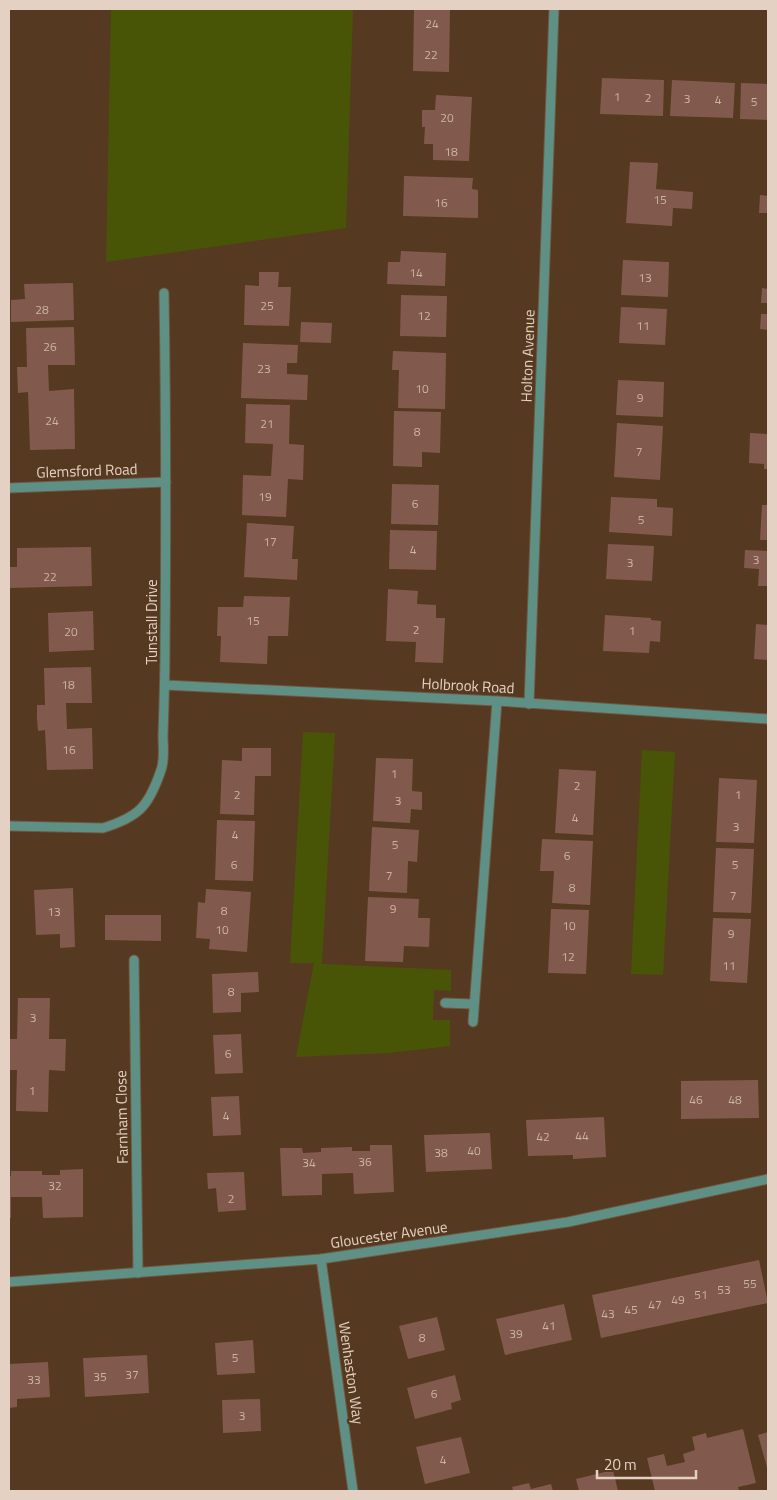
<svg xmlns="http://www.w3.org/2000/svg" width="777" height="1500" viewBox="0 0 777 1500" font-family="'Titillium Web',sans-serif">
  <rect width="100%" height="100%" fill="#563921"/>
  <!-- green -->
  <g fill="#495506">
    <polygon points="111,9 353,9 346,228 106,262"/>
    <polygon points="303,732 335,733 322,964 451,970 451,991 434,990 433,1020 450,1020 450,1046 388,1053 296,1057 314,963 290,963"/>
    <polygon points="642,750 675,752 663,975 631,974"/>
  </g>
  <!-- building -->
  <g fill="#815a4d">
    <polygon points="414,9 450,9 449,72 413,71"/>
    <polygon points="602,78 664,80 663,116 600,114"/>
    <polygon points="672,80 735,83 733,118 670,116"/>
    <polygon points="741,83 768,84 768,120 740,119"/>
    <polygon points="436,95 472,97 469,161 433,160 433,144 424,144 425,127 422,127 422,110 435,110"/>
    <polygon points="630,162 658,163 656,189 693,192 692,209 673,208 672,226 626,223"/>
    <polygon points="404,176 473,178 472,189 478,190 478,218 403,216"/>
    <polygon points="760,195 768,196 768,213 759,213"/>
    <polygon points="401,251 446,253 445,286 387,284 388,262 400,262"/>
    <polygon points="623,260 669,262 668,297 621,295"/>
    <polygon points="259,272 279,272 278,287 291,287 289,326 244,325 245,285 259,286"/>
    <polygon points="73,283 74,320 11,322 11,300 25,299 24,284"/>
    <polygon points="762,288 768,289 768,303 761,303"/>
    <polygon points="401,295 447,296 446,337 400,336"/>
    <polygon points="621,307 667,309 665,345 619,343"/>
    <polygon points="761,314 768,314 768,330 760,329"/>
    <polygon points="301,322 332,323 331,343 300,342"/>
    <polygon points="74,327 75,365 48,365 49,391 74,389 75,449 30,450 28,392 18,393 17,367 27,367 26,328"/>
    <polygon points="243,343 298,345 297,363 287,363 287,374 308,375 307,400 241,398"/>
    <polygon points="393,351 446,353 445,409 398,408 399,370 392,370"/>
    <polygon points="618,380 664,382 663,417 616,415"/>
    <polygon points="246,404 290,405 289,444 304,445 303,480 288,479 286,517 242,515 243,475 271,476 273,444 245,443"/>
    <polygon points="394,411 441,412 440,453 422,452 422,467 393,466"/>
    <polygon points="617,423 663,426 660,480 614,477"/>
    <polygon points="750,433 768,434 768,469 764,469 764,464 749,463"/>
    <polygon points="392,484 439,485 438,525 391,524"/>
    <polygon points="611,497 657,499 657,507 673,508 672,536 609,532"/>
    <polygon points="762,505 768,505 768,540 760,540"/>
    <polygon points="247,523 294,526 292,559 298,559 297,580 244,577"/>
    <polygon points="390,530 437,531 436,570 389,569"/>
    <polygon points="608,544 654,546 652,581 606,579"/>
    <polygon points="91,547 92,586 9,588 9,567 17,567 17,548"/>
    <polygon points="745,550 768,551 768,586 758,586 759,569 744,568"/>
    <polygon points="388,589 418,591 417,604 436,605 436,618 445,618 443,663 415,662 416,642 386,641"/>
    <polygon points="244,596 290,597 288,636 268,636 267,664 220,662 221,636 217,636 218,607 243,607"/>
    <polygon points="93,611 94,650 49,652 48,613"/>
    <polygon points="605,615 651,618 651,620 661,621 660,642 650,641 649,653 603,651"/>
    <polygon points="756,624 768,625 768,660 754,659"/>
    <polygon points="91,667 92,703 66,703 67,729 92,728 93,769 47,770 45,730 38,731 37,718 37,705 45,705 44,668"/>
    <polygon points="242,748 271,748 271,776 255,776 254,815 220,814 222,760 242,761"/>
    <polygon points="376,758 413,759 412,791 422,792 422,810 411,809 410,823 373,821"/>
    <polygon points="559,769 596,771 593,835 555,833"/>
    <polygon points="719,778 757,780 754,843 716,842"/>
    <polygon points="217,820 255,821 253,881 215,880"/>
    <polygon points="372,827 419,830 417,862 408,861 407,893 369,891"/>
    <polygon points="542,839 593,841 590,905 552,903 554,871 540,871"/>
    <polygon points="716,848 754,849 751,913 713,912"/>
    <polygon points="73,888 75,947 60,948 60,934 36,935 34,890"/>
    <polygon points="206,889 251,892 247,952 209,949 210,939 196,938 198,902 205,903"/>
    <polygon points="368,897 419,899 418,918 430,918 429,947 404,946 403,962 365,961"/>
    <polygon points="551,909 589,910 586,974 548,973"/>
    <polygon points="105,915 161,915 161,941 105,940"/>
    <polygon points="713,918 751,919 747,983 710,981"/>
    <polygon points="258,972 259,992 241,993 241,1012 213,1013 212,974"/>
    <polygon points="18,998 50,998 49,1039 66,1039 65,1071 49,1070 48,1112 16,1111 17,1070 9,1070 9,1039 17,1039"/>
    <polygon points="241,1034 243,1073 215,1074 213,1035"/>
    <polygon points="758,1080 759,1118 681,1119 681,1081"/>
    <polygon points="239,1096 241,1135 213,1136 211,1097"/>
    <polygon points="604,1117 606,1157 573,1159 573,1155 528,1156 526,1120"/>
    <polygon points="490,1133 492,1169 426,1172 424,1135"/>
    <polygon points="370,1145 392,1145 394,1192 354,1194 353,1173 322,1174 322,1195 282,1196 280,1148 302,1148 303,1153 321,1152 321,1148 352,1147 352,1151 370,1151"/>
    <polygon points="83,1169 83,1217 43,1218 42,1197 11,1197 11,1218 9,1218 9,1176 11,1176 11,1171 42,1171 42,1175 60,1175 60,1170"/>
    <polygon points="244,1172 246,1210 218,1212 216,1188 208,1189 207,1173"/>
    <polygon points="759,1260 768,1303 601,1338 592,1295"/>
    <polygon points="564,1304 572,1340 505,1355 496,1319"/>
    <polygon points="437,1317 445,1350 408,1359 399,1326"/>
    <polygon points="253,1340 255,1373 217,1375 215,1343"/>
    <polygon points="147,1355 149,1393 85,1397 83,1358"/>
    <polygon points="48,1362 50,1397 17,1399 17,1407 9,1408 9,1364"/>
    <polygon points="455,1375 461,1400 451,1403 452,1409 415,1419 407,1388"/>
    <polygon points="260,1399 261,1431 223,1433 222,1400"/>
    <polygon points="743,1429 756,1483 738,1487 739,1491 655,1491 647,1458 664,1454 667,1466 685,1462 683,1454 695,1450 692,1437 706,1433 707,1438"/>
    <polygon points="768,1432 768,1471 758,1435"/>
    <polygon points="461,1437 470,1473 425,1484 416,1447"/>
    <polygon points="613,1470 618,1491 579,1491 576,1479"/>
    <polygon points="529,1483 531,1489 551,1484 553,1491 513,1491 512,1487"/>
  </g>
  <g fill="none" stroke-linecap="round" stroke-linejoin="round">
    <!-- minor casing -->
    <g stroke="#725741" stroke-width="11">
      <g id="minor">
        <polyline points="9,488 166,482"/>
        <polyline points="165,685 497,701 768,719"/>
        <polyline points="529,704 554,9"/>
        <path d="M 9,826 L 103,828 C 139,817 149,806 161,770 C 165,760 163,747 163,736 C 164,706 165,676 165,646 C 166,528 166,411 164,293"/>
        <polyline points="134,960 138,1273"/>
        <polyline points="445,1003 473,1004"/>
        <polyline points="473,1022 497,701"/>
        <polyline points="321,1259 353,1491"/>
        <polyline points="9,1282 321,1259 568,1222 768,1179"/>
      </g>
    </g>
    <!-- minor -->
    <use href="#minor" stroke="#5f9085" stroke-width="9"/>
  </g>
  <g text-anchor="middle" stroke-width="5" stroke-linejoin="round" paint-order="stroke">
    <!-- number labels -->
    <g font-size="12" fill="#cbb3a6">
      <text x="432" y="28">24</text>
      <text x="431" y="59">22</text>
      <text x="617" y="101">1</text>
      <text x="648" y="102">2</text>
      <text x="687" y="103">3</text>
      <text x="718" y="104">4</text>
      <text x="754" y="106">5</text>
      <text x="447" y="122">20</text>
      <text x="451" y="156">18</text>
      <text x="660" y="204">15</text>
      <text x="441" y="207">16</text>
      <text x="416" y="277">14</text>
      <text x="645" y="282">13</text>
      <text x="267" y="310">25</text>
      <text x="42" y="314">28</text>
      <text x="424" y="320">12</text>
      <text x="643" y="330">11</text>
      <text x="50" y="351">26</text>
      <text x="264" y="373">23</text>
      <text x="422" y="393">10</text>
      <text x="640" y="402">9</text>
      <text x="52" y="425">24</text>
      <text x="267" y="428">21</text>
      <text x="417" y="436">8</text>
      <text x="639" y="456">7</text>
      <text x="265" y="501">19</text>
      <text x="415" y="508">6</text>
      <text x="641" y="524">5</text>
      <text x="270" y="546">17</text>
      <text x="413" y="554">4</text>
      <text x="756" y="564">3</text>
      <text x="630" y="567">3</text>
      <text x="50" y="581">22</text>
      <text x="253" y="625">15</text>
      <text x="416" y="634">2</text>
      <text x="632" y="635">1</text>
      <text x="71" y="636">20</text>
      <text x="68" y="689">18</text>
      <text x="69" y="754">16</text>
      <text x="394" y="778">1</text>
      <text x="577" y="790">2</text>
      <text x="237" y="799">2</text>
      <text x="738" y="799">1</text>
      <text x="398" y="805">3</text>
      <text x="575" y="822">4</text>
      <text x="736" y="831">3</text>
      <text x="235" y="839">4</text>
      <text x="395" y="849">5</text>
      <text x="567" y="860">6</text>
      <text x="234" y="869">6</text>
      <text x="735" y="869">5</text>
      <text x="389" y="880">7</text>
      <text x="572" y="892">8</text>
      <text x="733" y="900">7</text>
      <text x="393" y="913">9</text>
      <text x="224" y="915">8</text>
      <text x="54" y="916">13</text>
      <text x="569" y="930">10</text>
      <text x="222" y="934">10</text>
      <text x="731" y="938">9</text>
      <text x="568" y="961">12</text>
      <text x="729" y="970">11</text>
      <text x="231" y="996">8</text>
      <text x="33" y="1022">3</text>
      <text x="228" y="1058">6</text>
      <text x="32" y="1095">1</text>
      <text x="696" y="1104">46</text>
      <text x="735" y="1104">48</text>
      <text x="226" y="1120">4</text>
      <text x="582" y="1140">44</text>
      <text x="543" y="1141">42</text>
      <text x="474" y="1155">40</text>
      <text x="441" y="1157">38</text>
      <text x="365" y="1166">36</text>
      <text x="309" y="1167">34</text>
      <text x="55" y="1190">32</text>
      <text x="231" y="1203">2</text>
      <text x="750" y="1288">55</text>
      <text x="724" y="1294">53</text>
      <text x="701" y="1299">51</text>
      <text x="678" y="1304">49</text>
      <text x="655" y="1309">47</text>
      <text x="631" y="1314">45</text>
      <text x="608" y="1318">43</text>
      <text x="549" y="1330">41</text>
      <text x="516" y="1338">39</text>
      <text x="422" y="1342">8</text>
      <text x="235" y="1362">5</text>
      <text x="132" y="1379">37</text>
      <text x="100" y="1381">35</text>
      <text x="34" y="1384">33</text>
      <text x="434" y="1398">6</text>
      <text x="242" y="1420">3</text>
      <text x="443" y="1464">4</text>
    </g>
    <!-- street labels -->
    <g font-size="15" fill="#e4d1c3" stroke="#563921">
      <text transform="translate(528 356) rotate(-88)" y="5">Holton Avenue</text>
      <text transform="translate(87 471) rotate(-2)" y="5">Glemsford Road</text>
      <text transform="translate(152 622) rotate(-90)" y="5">Tunstall Drive</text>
      <text transform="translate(468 686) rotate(3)" y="5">Holbrook Road</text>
      <text transform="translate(122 1117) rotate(-91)" y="5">Farnham Close</text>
      <text transform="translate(389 1235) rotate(-8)" y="5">Gloucester Avenue</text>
      <text transform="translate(351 1373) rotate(82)" y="5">Wenhaston Way</text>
    </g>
  </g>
  <!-- border -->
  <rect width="777" height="1500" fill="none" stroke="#e4d1c3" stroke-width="20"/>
  <!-- scale -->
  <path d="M597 1470v8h99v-8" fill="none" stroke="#e4d1c3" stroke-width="2.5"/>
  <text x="604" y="1470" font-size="15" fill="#e4d1c3" stroke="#563921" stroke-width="4" paint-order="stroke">20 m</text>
</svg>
